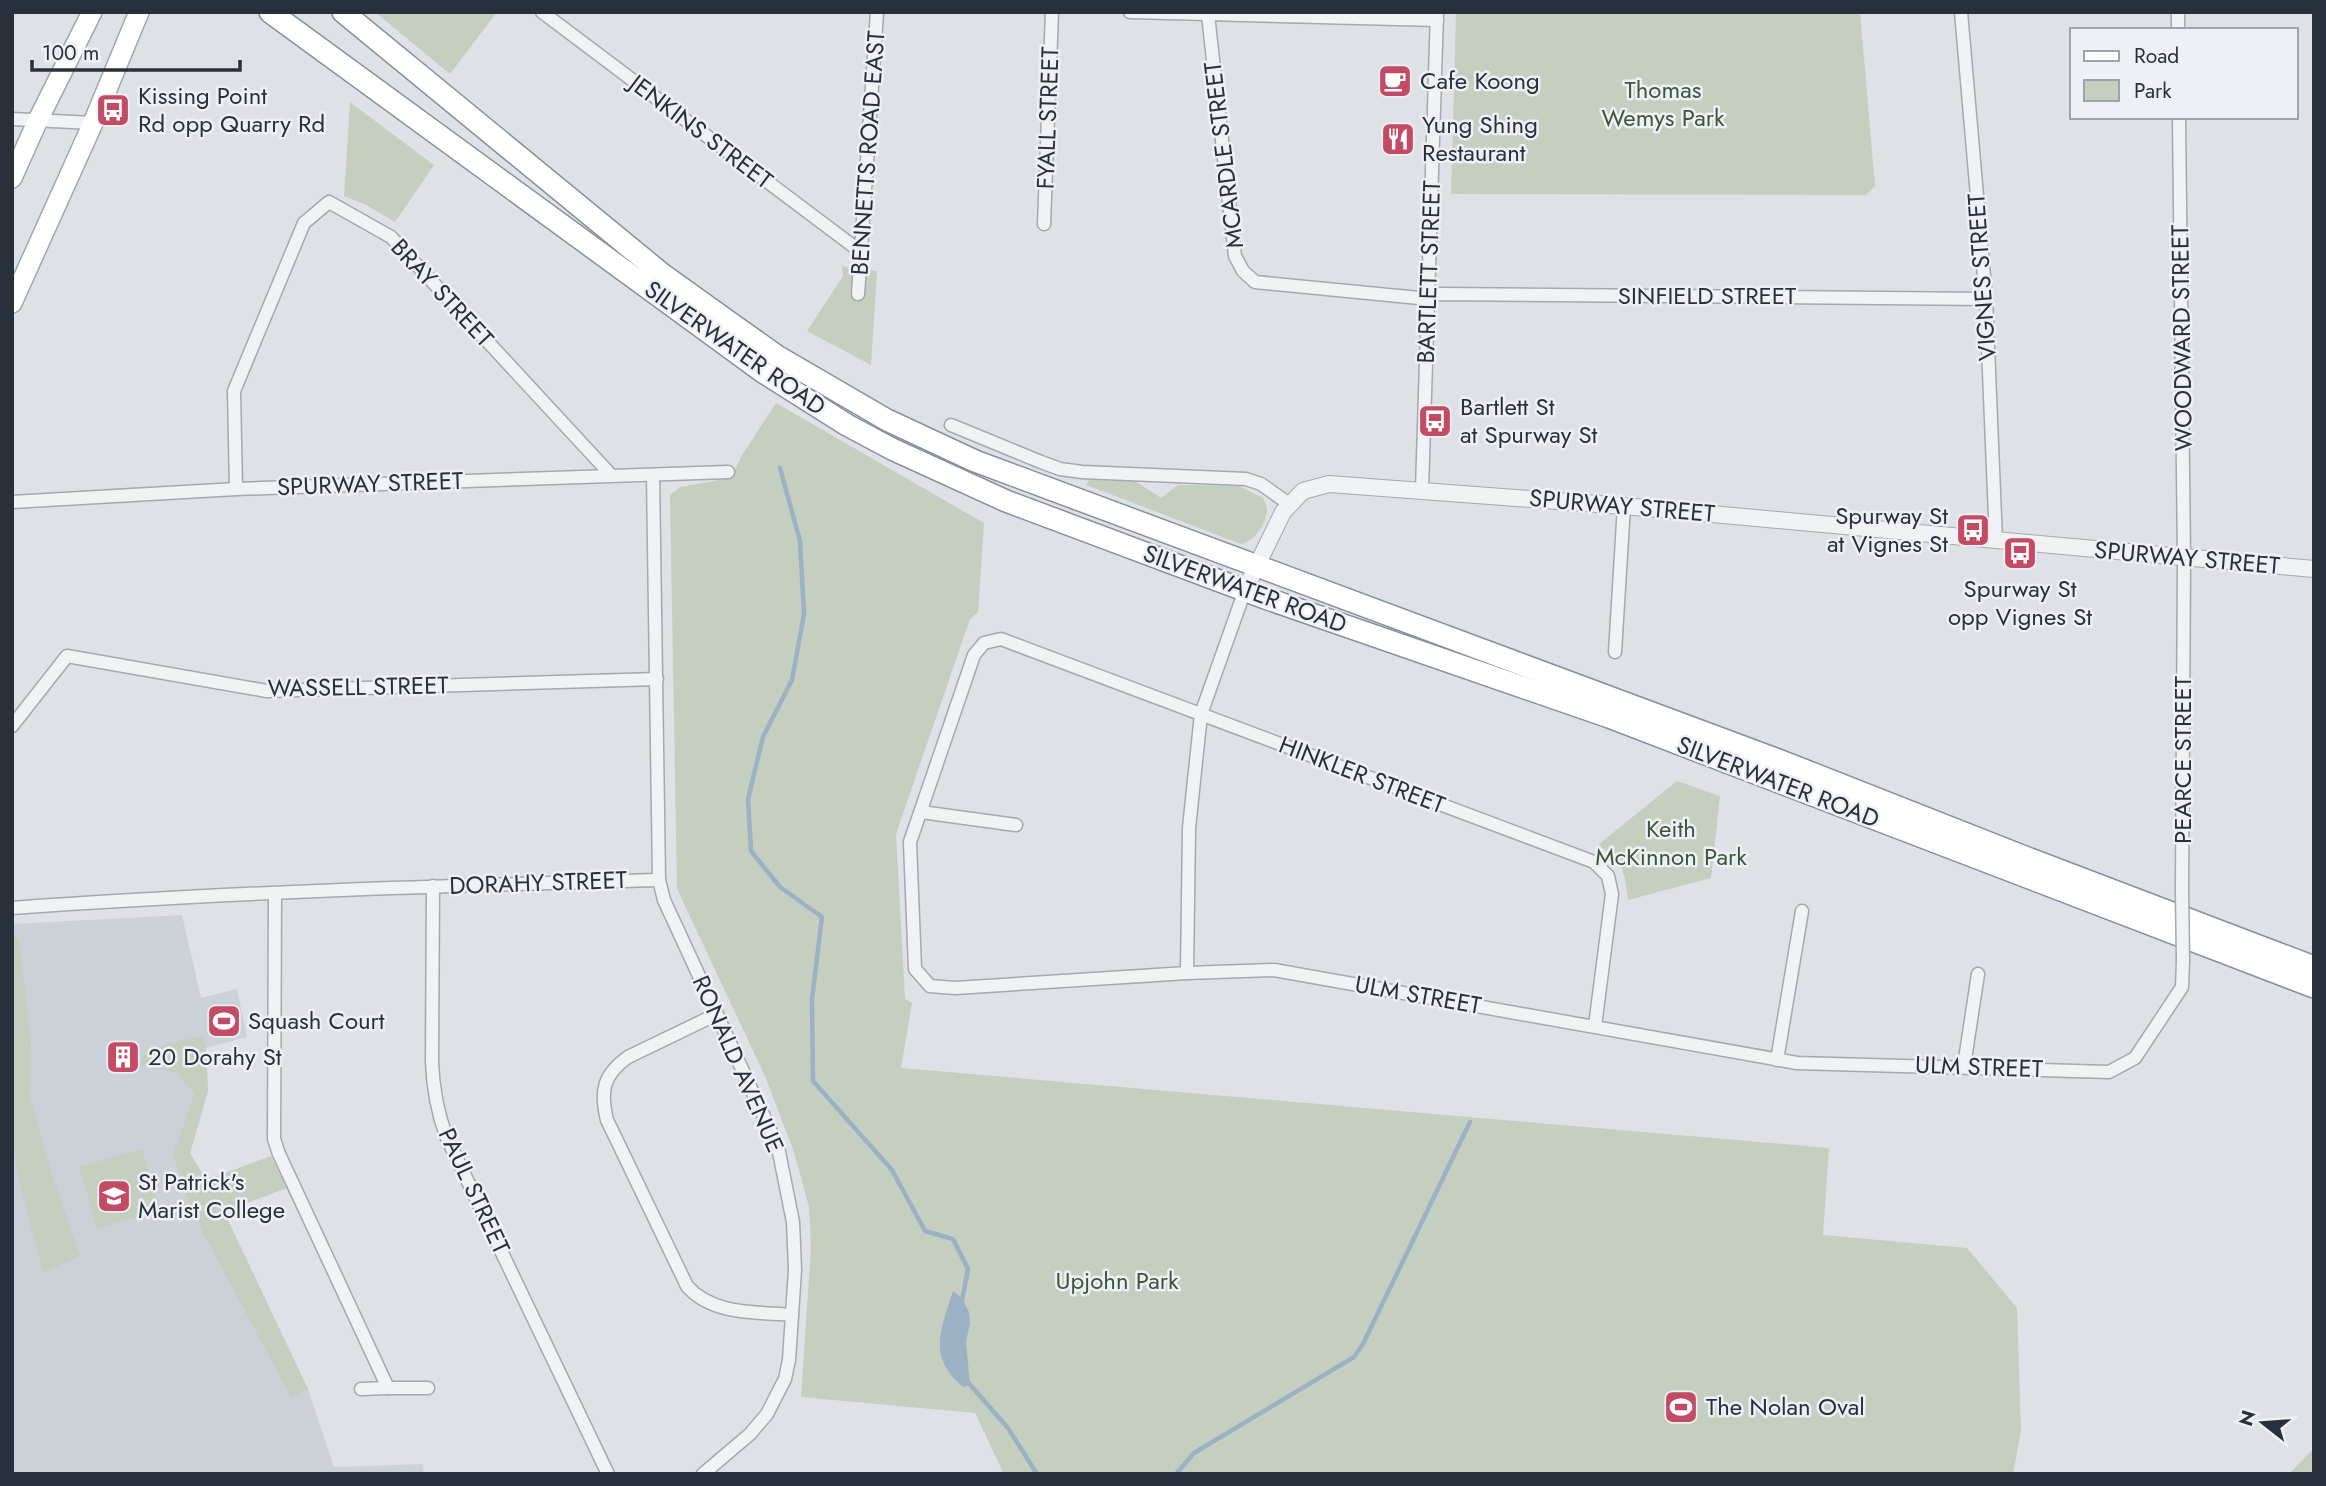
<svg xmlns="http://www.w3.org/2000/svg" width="2326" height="1486" viewBox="0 0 2326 1486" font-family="Jost,sans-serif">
  <rect width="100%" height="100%" fill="#dee2e6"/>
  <!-- built -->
  <polygon fill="#ccd1d8" points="182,915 201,998 237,989 247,1037 206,1048 208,1091 190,1153 224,1212 308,1389 334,1467 423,1464 424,1474 12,1474 12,924"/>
  <!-- green -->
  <g fill="#c4cfbf">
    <polygon points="375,12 497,12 450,74"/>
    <polygon points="1456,12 1860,12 1875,186 1866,195 1451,194"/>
    <polygon points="350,102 434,165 395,222 366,205 344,196"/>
    <polygon points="842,266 877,271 871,365 807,331 843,276"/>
    <polygon points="776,403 984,523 978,612 970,619 896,834 905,999 912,1003 901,1068 1829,1148 1823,1235 1967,1248 2017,1308 2021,1430 2013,1474 1004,1474 975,1413 801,1397 811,1249 809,1207 794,1152 765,1076 677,889 670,495 680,487 731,478 742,455"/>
    <path d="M 1089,480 L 1135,481 L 1161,498 L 1178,485 L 1198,485 L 1239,486 L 1263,498 C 1264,502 1267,505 1267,509 C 1267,523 1254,542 1241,544 L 1086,485 Z"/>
    <polygon points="1677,781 1720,796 1711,878 1628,900 1625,879 1618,858 1598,845"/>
    <polygon points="12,934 19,940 31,1041 30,1096 51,1172 80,1256 43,1273 19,1181 12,1132"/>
    <polygon points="232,1005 239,1034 216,1039 209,1010"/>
    <polygon points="202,1036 206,1048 208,1091 190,1153 206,1180 271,1156 287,1188 224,1212 308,1389 291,1397 193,1214 173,1155 194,1094 178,1073 138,1065 147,1049"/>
    <polygon points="142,1149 160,1211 97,1228 79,1167"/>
    <polygon points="2314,1448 2314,1474 2289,1474"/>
  </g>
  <!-- water -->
  <path fill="#9bb1c4" d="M 953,1291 L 962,1298 L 969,1312 L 970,1324 L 966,1341 L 970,1385 L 963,1387 C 927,1356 941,1330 953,1291 Z"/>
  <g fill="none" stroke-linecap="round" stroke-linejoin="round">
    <!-- stream -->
    <g stroke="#9bb1c4" stroke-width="4.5">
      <polyline points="780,468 800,541 804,614 792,680 763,737 748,799 751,851 780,887 822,917 812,999 813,1081 892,1170 925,1231 953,1239 968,1269 962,1300"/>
      <polyline points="966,1380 1008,1428 1037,1474"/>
      <polyline points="1176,1474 1194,1453 1354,1357 1363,1344 1470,1122"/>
    </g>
    <!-- minor casing -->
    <g stroke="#a4a9b0" stroke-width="15">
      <g id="minor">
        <polyline points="542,12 861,252"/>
        <polyline points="1130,12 1437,20"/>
        <polyline points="1961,12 1986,299 1996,541"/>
        <polyline points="2178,12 2178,30"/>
        <polyline points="1208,15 1235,256 1243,271 1255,282 1419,298 1439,294 1986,299"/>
        <polyline points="2179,117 2184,559 2182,890"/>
        <polyline points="12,119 93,123"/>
        <polyline points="1044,224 1052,12"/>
        <polyline points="858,294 877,12"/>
        <polyline points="951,425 1041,462 1060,469 1082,472 1246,479 1261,484 1289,504"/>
        <polyline points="653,475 659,880 664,900 778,1147 793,1222 795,1270 789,1360 785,1379 767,1414 750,1434 703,1474"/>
        <polyline points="236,489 234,391 304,223 329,202 391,237 611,475"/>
        <polyline points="1422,490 1437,12"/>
        <polyline points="12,502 236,489 728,472"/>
        <polyline points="1615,652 1624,506"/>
        <polyline points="12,726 67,656 267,691 657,679"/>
        <polyline points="921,812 1016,825"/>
        <path d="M 433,886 L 432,1062 C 433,1088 437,1111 446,1136 L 608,1474"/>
        <polyline points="275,893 274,1139 279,1154 388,1388 361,1389"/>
        <path d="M 12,908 C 227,892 443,886 659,880"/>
        <polyline points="1187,973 1189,828 1201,714 1245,590"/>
        <path d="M 717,1014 L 628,1057 C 603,1075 600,1091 607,1120 L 687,1286 C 712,1315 756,1312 792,1315"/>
        <polyline points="1595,1026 1612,894 1608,876 1594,862 1001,639 984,643 974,655 910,842 915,969 930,986 955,988 1187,973 1274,970 1797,1063 2109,1072 2135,1058 2182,987 2183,961"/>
        <polyline points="1777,1060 1802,911"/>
        <polyline points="1964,1066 1978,974"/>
        <polyline points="388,1388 428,1388"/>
      </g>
    </g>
    <!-- tertiary casing -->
    <g stroke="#a4a9b0" stroke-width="18">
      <polyline id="tertiary" points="1245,590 1283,512 1303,491 1329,484 1624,506 2314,569"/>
    </g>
    <!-- primary casing -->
    <g stroke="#9ea7b1" stroke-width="22">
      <g id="primary">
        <polyline points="12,178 38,120 92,12"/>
        <polyline points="12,303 93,123 139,12"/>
      </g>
    </g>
    <!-- trunk casing -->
    <g stroke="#86909c" stroke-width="24">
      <g id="trunk">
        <polyline points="270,12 763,372 847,425 892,449 1006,501 1265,598 1609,717 2314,987"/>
        <polyline points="343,12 662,274 729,322 777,356 887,420 975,461 1781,761 2030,859 2314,967"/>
      </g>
    </g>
    <!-- minor -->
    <use href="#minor" stroke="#f0f2f5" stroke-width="12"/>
    <!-- tertiary -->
    <use href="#tertiary" stroke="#f0f2f5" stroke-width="16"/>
    <!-- primary -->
    <use href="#primary" stroke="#fff" stroke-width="19"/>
    <!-- trunk -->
    <use href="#trunk" stroke="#fff" stroke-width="21"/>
    <!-- minor-bridge casing -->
    <g stroke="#a4a9b0" stroke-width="15" stroke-linecap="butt">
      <polyline id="minor-bridge" points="2182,890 2183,961"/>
    </g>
    <!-- minor-bridge -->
    <use href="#minor-bridge" stroke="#f0f2f5" stroke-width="12"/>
  </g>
  <!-- icons -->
  <defs>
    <g id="cafe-square" transform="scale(1.75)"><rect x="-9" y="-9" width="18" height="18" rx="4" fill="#c34b64" stroke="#edf0f4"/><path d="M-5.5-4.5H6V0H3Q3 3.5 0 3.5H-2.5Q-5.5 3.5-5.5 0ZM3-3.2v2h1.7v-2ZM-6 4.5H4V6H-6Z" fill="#fff"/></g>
    <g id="bus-square" transform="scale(1.75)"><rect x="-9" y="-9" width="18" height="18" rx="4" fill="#c34b64" stroke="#edf0f4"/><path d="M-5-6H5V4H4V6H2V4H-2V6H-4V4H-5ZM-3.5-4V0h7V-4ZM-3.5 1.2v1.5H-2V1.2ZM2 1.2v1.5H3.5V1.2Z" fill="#fff"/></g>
    <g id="restaurant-square" transform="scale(1.75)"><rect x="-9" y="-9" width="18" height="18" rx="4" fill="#c34b64" stroke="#edf0f4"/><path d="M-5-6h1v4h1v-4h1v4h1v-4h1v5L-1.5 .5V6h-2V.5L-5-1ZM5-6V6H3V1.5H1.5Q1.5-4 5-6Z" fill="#fff"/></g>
    <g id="stadium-square" transform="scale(1.75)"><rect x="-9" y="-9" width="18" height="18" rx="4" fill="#c34b64" stroke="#edf0f4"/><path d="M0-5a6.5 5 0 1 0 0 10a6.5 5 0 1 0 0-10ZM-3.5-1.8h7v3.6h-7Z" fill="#fff"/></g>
    <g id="building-square" transform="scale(1.75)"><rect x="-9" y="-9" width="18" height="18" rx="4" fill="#c34b64" stroke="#edf0f4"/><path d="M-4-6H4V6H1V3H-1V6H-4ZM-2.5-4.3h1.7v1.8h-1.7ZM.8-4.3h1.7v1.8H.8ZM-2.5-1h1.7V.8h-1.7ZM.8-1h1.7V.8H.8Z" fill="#fff"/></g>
    <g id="school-square" transform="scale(1.75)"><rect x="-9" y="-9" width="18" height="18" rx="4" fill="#c34b64" stroke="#edf0f4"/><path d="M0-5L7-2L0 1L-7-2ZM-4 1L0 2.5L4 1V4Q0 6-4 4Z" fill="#fff"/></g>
  </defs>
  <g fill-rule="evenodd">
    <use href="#cafe-square" x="1395" y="81"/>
    <use href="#bus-square" x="113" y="110"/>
    <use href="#restaurant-square" x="1398" y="139"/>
    <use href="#bus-square" x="1435" y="421"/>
    <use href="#bus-square" x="1973" y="530"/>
    <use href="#bus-square" x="2020" y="553"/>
    <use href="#stadium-square" x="224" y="1021"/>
    <use href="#building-square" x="123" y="1057"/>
    <use href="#school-square" x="114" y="1196"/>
    <use href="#stadium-square" x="1681" y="1407"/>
  </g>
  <g text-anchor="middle" stroke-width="5" stroke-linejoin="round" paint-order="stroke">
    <!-- poi labels -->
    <g font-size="24" fill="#28303c" stroke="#edf0f4" text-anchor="start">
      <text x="1420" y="89">Cafe Koong</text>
      <text x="138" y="104">Kissing Point<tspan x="138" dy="28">Rd opp Quarry Rd</tspan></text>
      <text x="1422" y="133">Yung Shing<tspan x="1422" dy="28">Restaurant</tspan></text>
      <text x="1460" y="415">Bartlett St<tspan x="1460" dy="28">at Spurway St</tspan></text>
      <text x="1948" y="524" text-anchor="end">Spurway St<tspan x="1948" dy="28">at Vignes St</tspan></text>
      <text x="2020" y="597" text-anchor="middle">Spurway St<tspan x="2020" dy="28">opp Vignes St</tspan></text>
      <text x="248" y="1029">Squash Court</text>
      <text x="148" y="1065">20 Dorahy St</text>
      <text x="138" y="1190">St Patrick's<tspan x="138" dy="28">Marist College</tspan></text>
      <text x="1706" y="1415">The Nolan Oval</text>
    </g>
    <!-- park labels -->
    <g font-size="24" fill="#3e5637" stroke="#edf0f4">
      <text x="1663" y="98">Thomas<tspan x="1663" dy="28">Wemys Park</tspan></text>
      <text x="1671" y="837">Keith<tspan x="1671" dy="28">McKinnon Park</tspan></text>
      <text x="1117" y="1289">Upjohn Park</text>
    </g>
    <!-- street labels -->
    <g font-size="24" fill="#28303c" stroke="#edf0f4">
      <text transform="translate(1048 118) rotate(-88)" y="8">FYALL STREET</text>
      <text transform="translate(701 132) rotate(37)" y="8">JENKINS STREET</text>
      <text transform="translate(868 153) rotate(-86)" y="8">BENNETTS ROAD EAST</text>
      <text transform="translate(1224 155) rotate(-97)" y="8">MCARDLE STREET</text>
      <text transform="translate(1429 272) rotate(-88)" y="8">BARTLETT STREET</text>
      <text transform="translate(1982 277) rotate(-94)" y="8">VIGNES STREET</text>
      <text transform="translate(442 293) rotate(47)" y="8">BRAY STREET</text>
      <text x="1707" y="304">SINFIELD STREET</text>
      <text transform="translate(2182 338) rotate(-91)" y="8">WOODWARD STREET</text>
      <text transform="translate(735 348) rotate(35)" y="8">SILVERWATER ROAD</text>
      <text transform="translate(370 484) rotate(-2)" y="8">SPURWAY STREET</text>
      <text transform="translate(1622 506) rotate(5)" y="8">SPURWAY STREET</text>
      <text transform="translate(2187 558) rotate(5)" y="8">SPURWAY STREET</text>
      <text transform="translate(1245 589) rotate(20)" y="8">SILVERWATER ROAD</text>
      <text transform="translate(358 687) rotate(-1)" y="8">WASSELL STREET</text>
      <text transform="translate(2183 760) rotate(-90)" y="8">PEARCE STREET</text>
      <text transform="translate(1362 775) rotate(21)" y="8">HINKLER STREET</text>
      <text transform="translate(1778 782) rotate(21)" y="8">SILVERWATER ROAD</text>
      <text transform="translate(538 883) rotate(-2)" y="8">DORAHY STREET</text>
      <text transform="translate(1418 995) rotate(10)" y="8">ULM STREET</text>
      <text transform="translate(738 1064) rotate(66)" y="8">RONALD AVENUE</text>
      <text transform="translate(1979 1067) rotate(2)" y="8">ULM STREET</text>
      <text transform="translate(474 1191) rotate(65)" y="8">PAUL STREET</text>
    </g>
  </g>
  <!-- border -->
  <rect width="2326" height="1486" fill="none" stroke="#28303c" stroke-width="28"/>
  <!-- legend -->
  <rect x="2070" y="28" width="228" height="91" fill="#edf0f4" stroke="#9ea3aa" stroke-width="2"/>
  <rect x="2084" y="51" width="35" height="10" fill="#ffffff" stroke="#9ea3aa" stroke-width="2"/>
  <text x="2134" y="63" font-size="21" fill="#28303c">Road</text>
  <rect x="2084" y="80" width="35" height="21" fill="#c4cfbf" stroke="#9ea3aa" stroke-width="2"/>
  <text x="2134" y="98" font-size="21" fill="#28303c">Park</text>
  <!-- north arrow -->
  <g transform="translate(2263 1423) rotate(287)" stroke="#edf0f4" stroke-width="5" paint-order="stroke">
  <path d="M0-5L12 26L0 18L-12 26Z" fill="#28303c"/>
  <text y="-10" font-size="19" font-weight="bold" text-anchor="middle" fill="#28303c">N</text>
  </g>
  <!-- scale -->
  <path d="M32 60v10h208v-10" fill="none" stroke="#28303c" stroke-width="3.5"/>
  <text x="42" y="60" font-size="21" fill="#28303c" stroke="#edf0f4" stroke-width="5" paint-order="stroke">100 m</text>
</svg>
